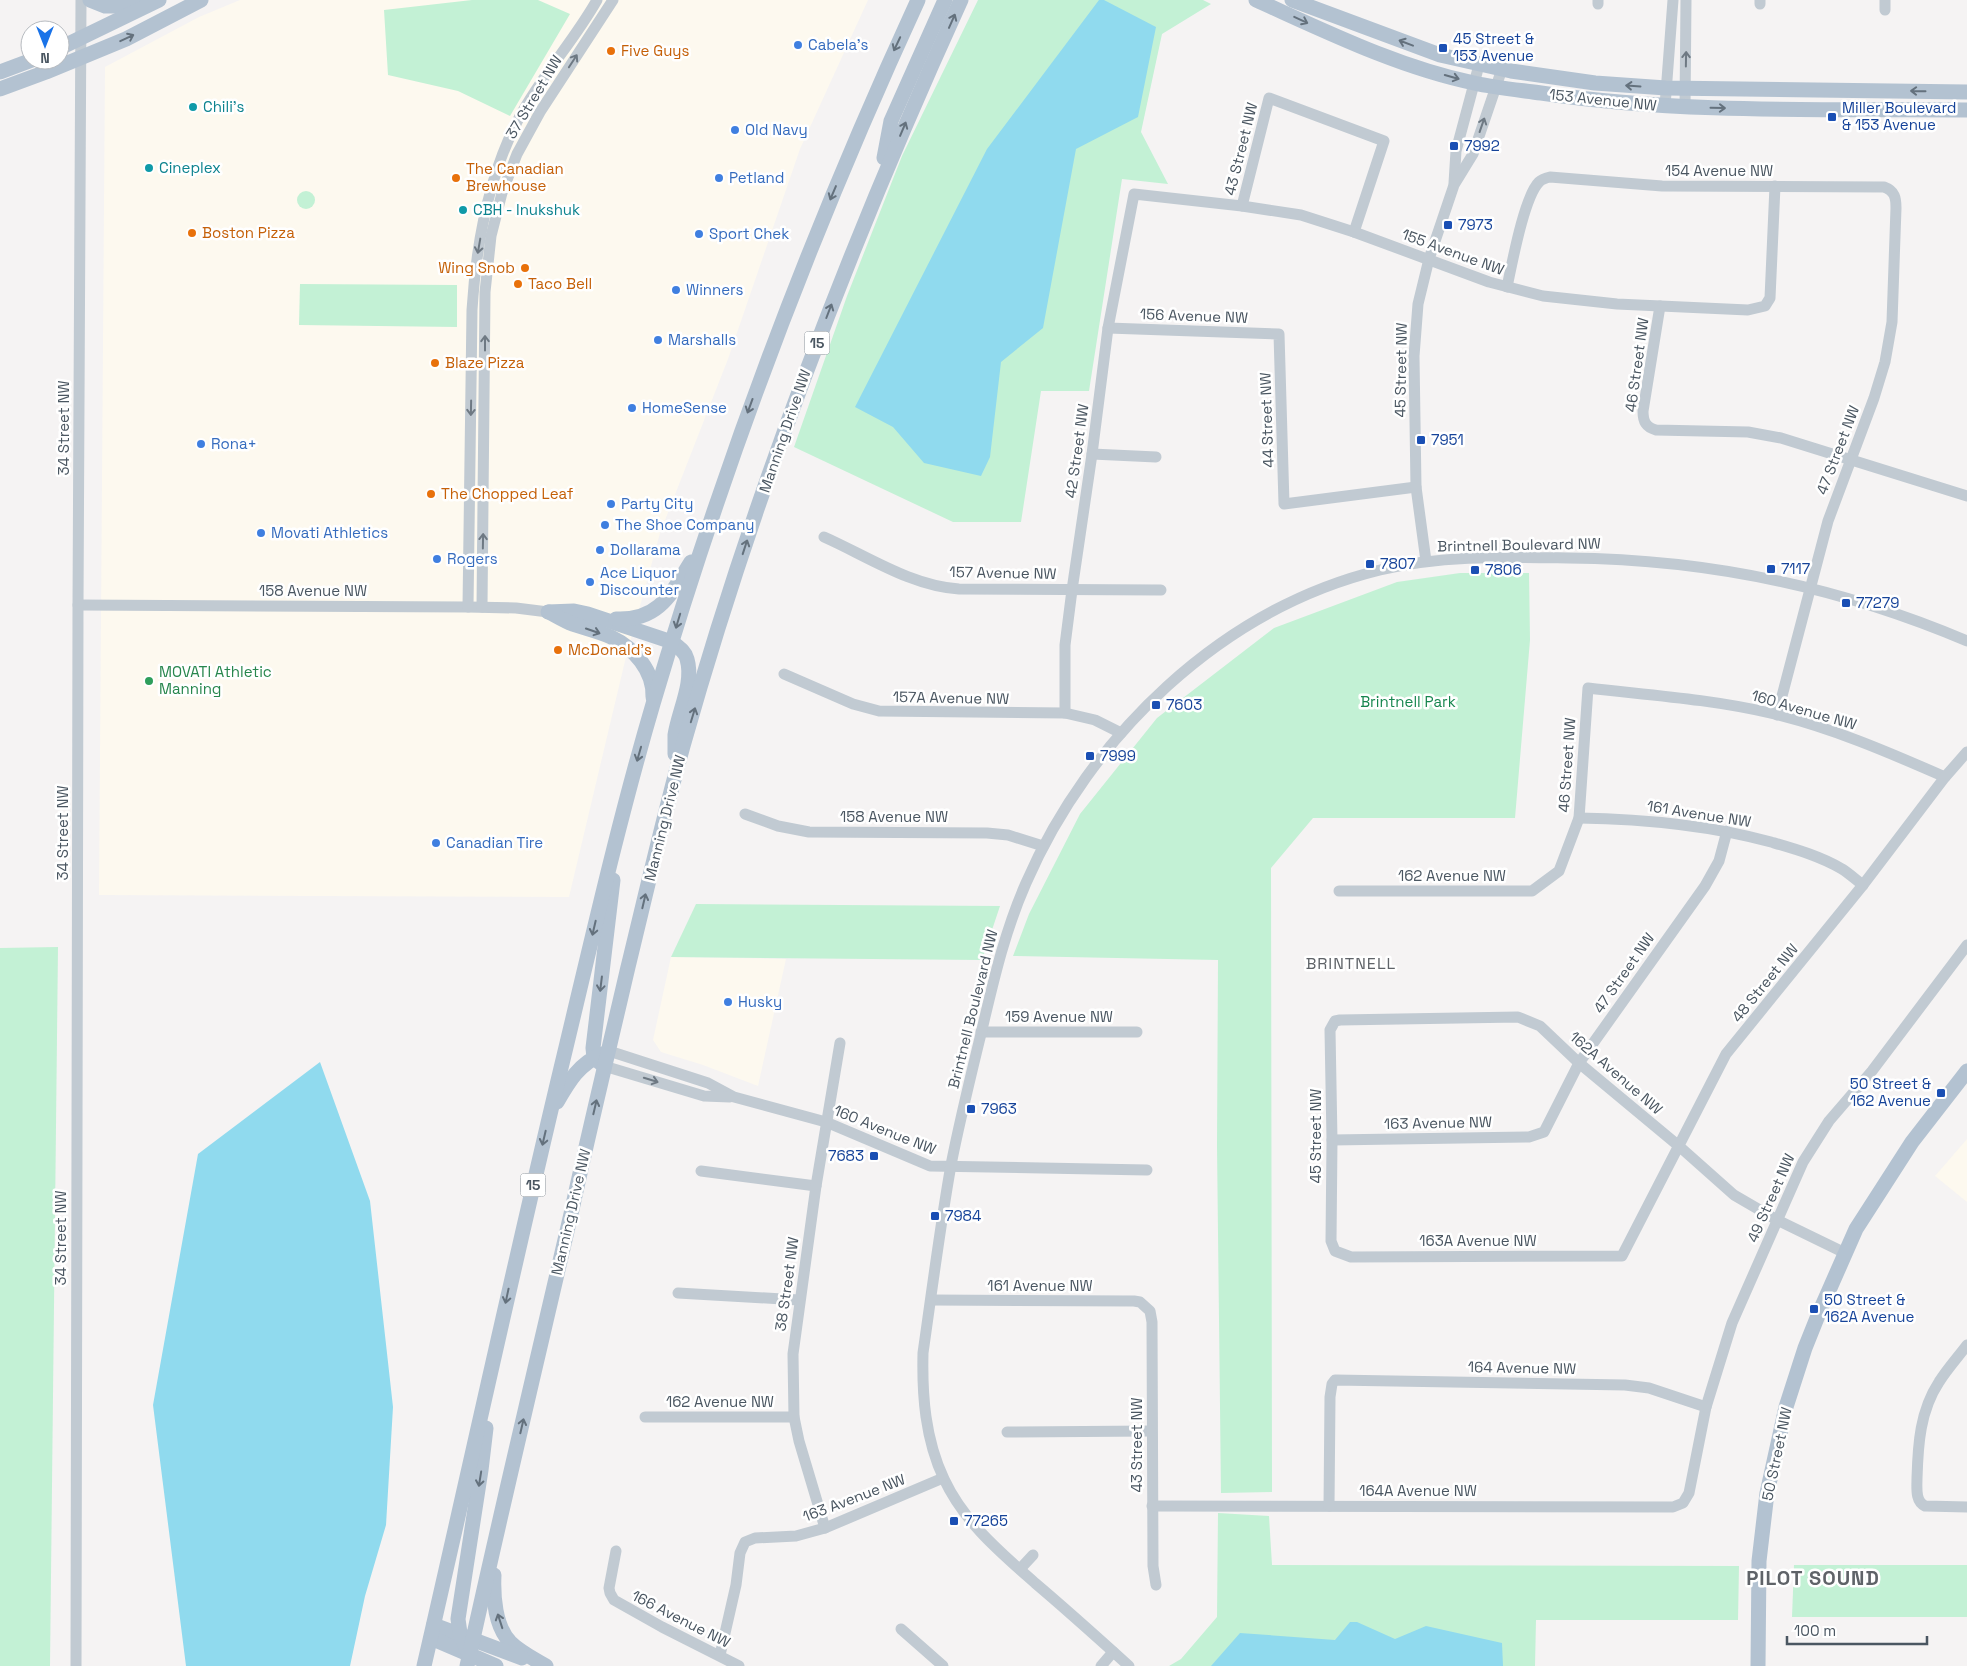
<svg xmlns="http://www.w3.org/2000/svg" width="1967" height="1666" viewBox="0 0 1967 1666" font-family="'Space Grotesk',sans-serif">
  <rect width="100%" height="100%" fill="#f5f3f3"/>
  <!-- commercial -->
  <g fill="#fdf9ef">
    <polygon points="240,0 868,0 800,149 728,359 660,533 625,661 569,897 99,895 105,67 199,17"/>
    <polygon points="671,957 786,959 758,1086 703,1065 661,1052 653,1040"/>
    <polygon points="1967,1139 1967,1202 1935,1176"/>
  </g>
  <!-- green -->
  <g fill="#c3f1d5">
    <polygon points="472,0 538,0 570,14 510,116 458,91 388,75 384,10"/>
    <polygon points="978,0 1203,0 1211,4 1162,34 1141,132 1168,184 1122,179 1089,391 1041,391 1021,522 953,522 794,447 847,296 902,156"/>
    <circle cx="306" cy="200" r="9"/>
    <polygon points="300,284 457,285 457,327 299,325"/>
    <polygon points="1460,573 1529,573 1530,640 1515,818 1313,818 1271,868 1272,1492 1221,1493 1217,1146 1218,960 1013,956 1029,914 1080,814 1157,718 1274,628 1397,582"/>
    <polygon points="696,904 1000,906 982,960 671,957"/>
    <polygon points="58,947 50,1666 0,1666 0,948"/>
    <polygon points="1218,1513 1269,1516 1272,1565 1739,1566 1738,1620 1536,1620 1535,1666 1169,1666 1181,1659 1217,1617"/>
    <polygon points="1794,1565 1967,1565 1967,1617 1792,1617"/>
  </g>
  <!-- water -->
  <g fill="#90daee">
    <polygon points="1099,0 1104,0 1156,27 1138,117 1076,149 1043,328 1001,362 990,457 981,476 924,463 893,427 855,407 987,149"/>
    <polygon points="320,1062 370,1201 393,1407 386,1525 365,1596 350,1666 186,1666 153,1405 198,1154"/>
    <polygon points="1350,1622 1357,1622 1395,1639 1426,1626 1502,1643 1503,1666 1211,1666 1240,1633 1335,1640"/>
  </g>
  <g fill="none" stroke-linecap="round" stroke-linejoin="round">
    <!-- minor -->
    <g stroke="#c1cad2" stroke-width="11">
      <polyline points="1760,0 1760,4"/>
      <polyline points="1598,4 1598,0"/>
      <polyline points="1885,10 1885,0"/>
      <polyline points="1665,106 1673,0"/>
      <polyline points="1685,108 1686,0"/>
      <polyline points="1454,183 1456,151 1479,65"/>
      <polyline points="1242,206 1269,98 1384,141 1354,232"/>
      <path d="M 1507,287 C 1512,264 1524,197 1539,182 C 1542,179 1546,178 1550,177 L 1662,186 L 1884,187 C 1895,191 1896,198 1896,208 L 1892,322 L 1885,362 L 1874,398 L 1828,521 L 1777,715"/>
      <path d="M 1660,306 L 1643,411 C 1643,422 1646,427 1656,430 L 1748,432 L 1781,438 L 1967,496"/>
      <polyline points="1108,328 1279,334 1284,504 1416,487"/>
      <polyline points="1092,454 1156,457"/>
      <path d="M 824,537 C 867,556 911,586 959,589 L 1161,590"/>
      <polyline points="1426,561 1416,487 1414,356 1418,304 1429,259 1454,185 1473,154 1502,69"/>
      <polyline points="78,605 468,607 516,608 548,612"/>
      <path d="M 468,607 L 472,310 C 476,246 488,176 519,118 C 541,76 574,41 597,0"/>
      <polyline points="482,607 485,292 491,236 502,193 517,154 540,112 613,0"/>
      <polyline points="784,674 853,704 879,711 1065,713 1095,720 1121,733"/>
      <polyline points="1065,713 1065,645 1072,590 1092,454 1108,328 1134,194 1242,206 1301,215 1354,232 1489,282 1543,296 1617,304 1748,310 1765,306 1770,298 1775,186"/>
      <polyline points="745,814 778,826 809,832 987,833 1008,835 1043,846"/>
      <path d="M 1579,818 C 1645,819 1708,825 1771,842 C 1795,849 1820,856 1842,869 C 1850,874 1856,880 1863,885"/>
      <path d="M 1339,891 L 1532,891 L 1559,871 L 1579,818 L 1588,688 C 1648,695 1710,699 1770,713 C 1830,727 1888,752 1945,777"/>
      <polyline points="981,1032 1137,1032"/>
      <polyline points="609,1051 708,1083 734,1097 826,1122 930,1166 1147,1170"/>
      <polyline points="604,1066 704,1096 730,1097"/>
      <polyline points="1332,1140 1529,1137 1544,1132 1579,1063 1705,886 1719,861 1727,831"/>
      <polyline points="701,1171 816,1186"/>
      <polyline points="1845,1253 1777,1220 1734,1195 1680,1147 1579,1063 1540,1026 1518,1017 1340,1020 1335,1021 1330,1030 1332,1140 1331,1241 1335,1251 1351,1257 1622,1256 1726,1054 1863,885 1945,777 1967,752"/>
      <polyline points="678,1293 799,1300"/>
      <polyline points="932,1300 1134,1301 1140,1302 1150,1311 1152,1322 1153,1566 1156,1585"/>
      <path d="M 1967,1345 C 1958,1357 1947,1369 1939,1382 C 1920,1411 1918,1444 1917,1478 C 1917,1488 1915,1501 1925,1506 L 1967,1507"/>
      <polyline points="645,1417 794,1417"/>
      <polyline points="1007,1432 1151,1431"/>
      <polyline points="1152,1506 1673,1507 1683,1503 1689,1493 1706,1407 1732,1323 1803,1162 1829,1121 1872,1071 1967,945"/>
      <polyline points="1329,1506 1330,1397 1332,1384 1335,1380 1625,1385 1649,1388 1706,1407"/>
      <polyline points="825,1528 799,1441 794,1417 793,1354 816,1186 840,1043"/>
      <polyline points="616,1551 609,1588 610,1593 614,1600 662,1627 739,1666"/>
      <polyline points="1020,1569 1033,1555"/>
      <polyline points="901,1629 943,1666"/>
      <polyline points="720,1655 736,1585 740,1553 745,1542 755,1538 796,1536 825,1528 943,1478"/>
      <polyline points="76,1666 78,605 81,0"/>
      <polyline points="1101,1666 1113,1652"/>
      <path d="M 1129,1666 C 1098,1638 1067,1610 1035,1583 C 1000,1552 964,1522 944,1479 C 925,1439 922,1395 923,1353 C 932,1290 940,1227 951,1165 C 959,1124 969,1083 979,1042 C 992,988 1003,935 1026,883 C 1090,736 1221,609 1380,570 C 1442,555 1505,557 1568,558 C 1706,559 1840,587 1967,641"/>
    </g>
    <!-- major -->
    <g stroke="#b3c2d1" stroke-width="15">
      <polyline points="90,0 105,6 140,6"/>
      <path d="M 1256,0 C 1327,32 1398,67 1474,83 C 1496,88 1519,90 1541,93 C 1682,114 1825,109 1967,110"/>
      <polyline points="1292,0 1440,55 1511,71 1595,83 1666,88 1967,92"/>
      <polyline points="60,48 159,0"/>
      <polyline points="0,72 32,60"/>
      <polyline points="0,89 46,72 126,39 201,0"/>
      <polyline points="884,158 891,121 945,0"/>
      <path d="M 548,612 L 574,611 L 588,614 L 672,642 C 678,647 685,651 687,659 C 694,683 679,710 675,735 C 675,741 675,748 675,754"/>
      <path d="M 549,612 C 556,616 563,620 570,623 C 583,628 598,631 611,637 C 634,648 654,671 653,697"/>
      <path d="M 616,619 C 659,621 671,594 691,562"/>
      <polyline points="604,1066 594,1058 593,1048 613,880"/>
      <path d="M 557,1102 C 569,1081 579,1064 602,1054"/>
      <path d="M 494,1575 C 493,1596 495,1626 510,1642 C 520,1652 534,1659 546,1666"/>
      <polyline points="434,1625 522,1658"/>
      <polyline points="431,1638 496,1666"/>
      <polyline points="469,1655 460,1633 458,1619 481,1470 486,1428"/>
      <path d="M 424,1666 C 472,1458 517,1250 567,1043 C 594,930 620,816 653,704 C 724,463 813,228 918,0"/>
      <path d="M 467,1666 C 500,1515 536,1365 571,1214 C 589,1131 609,1049 628,967 C 646,893 663,819 683,746 C 755,490 851,242 961,0"/>
      <polyline points="1758,1666 1759,1561 1767,1493 1786,1407 1805,1348 1819,1313 1856,1229 1912,1142 1967,1071"/>
    </g>
  </g>
  <!-- one-way arrows -->
  <defs><path id="oneway-shaft" d="M-6 0H5M1.5-3L5.5 0L1.5 3" fill="none" stroke-width="1.6" stroke-linecap="round" stroke-linejoin="round" transform="scale(1.25)"/></defs>
  <g stroke="#64717d">
    <use href="#oneway-shaft" transform="translate(1301 20) rotate(25)"/>
    <use href="#oneway-shaft" transform="translate(952 21) rotate(-66)"/>
    <use href="#oneway-shaft" transform="translate(127 38) rotate(-25)"/>
    <use href="#oneway-shaft" transform="translate(1406 43) rotate(-159)"/>
    <use href="#oneway-shaft" transform="translate(897 44) rotate(115)"/>
    <use href="#oneway-shaft" transform="translate(1452 77) rotate(16)"/>
    <use href="#oneway-shaft" transform="translate(1633 86) rotate(-176)"/>
    <use href="#oneway-shaft" transform="translate(1918 91) rotate(-179)"/>
    <use href="#oneway-shaft" transform="translate(1718 108) rotate(1)"/>
    <use href="#oneway-shaft" transform="translate(903 129) rotate(-67)"/>
    <use href="#oneway-shaft" transform="translate(833 193) rotate(113)"/>
    <use href="#oneway-shaft" transform="translate(829 311) rotate(-69)"/>
    <use href="#oneway-shaft" transform="translate(750 406) rotate(110)"/>
    <use href="#oneway-shaft" transform="translate(745 547) rotate(-72)"/>
    <use href="#oneway-shaft" transform="translate(678 621) rotate(107)"/>
    <use href="#oneway-shaft" transform="translate(593 631) rotate(19)"/>
    <use href="#oneway-shaft" transform="translate(693 715) rotate(-73)"/>
    <use href="#oneway-shaft" transform="translate(639 754) rotate(106)"/>
    <use href="#oneway-shaft" transform="translate(644 901) rotate(-77)"/>
    <use href="#oneway-shaft" transform="translate(594 928) rotate(103)"/>
    <use href="#oneway-shaft" transform="translate(601 984) rotate(97)"/>
    <use href="#oneway-shaft" transform="translate(595 1107) rotate(-77)"/>
    <use href="#oneway-shaft" transform="translate(544 1138) rotate(103)"/>
    <use href="#oneway-shaft" transform="translate(507 1296) rotate(102)"/>
    <use href="#oneway-shaft" transform="translate(522 1426) rotate(-77)"/>
    <use href="#oneway-shaft" transform="translate(480 1479) rotate(99)"/>
    <use href="#oneway-shaft" transform="translate(500 1621) rotate(-108)"/>
  </g>
  <g stroke="#6e7983">
    <use href="#oneway-shaft" transform="translate(1686 59) rotate(-89)"/>
    <use href="#oneway-shaft" transform="translate(573 61) rotate(-57)"/>
    <use href="#oneway-shaft" transform="translate(1482 125) rotate(-71)"/>
    <use href="#oneway-shaft" transform="translate(479 246) rotate(100)"/>
    <use href="#oneway-shaft" transform="translate(485 343) rotate(-90)"/>
    <use href="#oneway-shaft" transform="translate(471 408) rotate(91)"/>
    <use href="#oneway-shaft" transform="translate(483 541) rotate(-89)"/>
    <use href="#oneway-shaft" transform="translate(651 1080) rotate(17)"/>
  </g>
  <!-- markers -->
  <g fill="#3f7fe0" stroke="#fff" stroke-width="2">
    <circle cx="798" cy="45" r="5"/>
    <circle cx="735" cy="130" r="5"/>
    <circle cx="719" cy="178" r="5"/>
    <circle cx="699" cy="234" r="5"/>
    <circle cx="676" cy="290" r="5"/>
    <circle cx="658" cy="340" r="5"/>
    <circle cx="632" cy="408" r="5"/>
    <circle cx="201" cy="444" r="5"/>
    <circle cx="611" cy="504" r="5"/>
    <circle cx="605" cy="525" r="5"/>
    <circle cx="261" cy="533" r="5"/>
    <circle cx="600" cy="550" r="5"/>
    <circle cx="437" cy="559" r="5"/>
    <circle cx="590" cy="582" r="5"/>
    <circle cx="436" cy="843" r="5"/>
    <circle cx="728" cy="1002" r="5"/>
  </g>
  <g fill="#1a4fb4" stroke="#fff" stroke-width="2">
    <rect x="1438" y="43" width="10" height="10" rx="2.5"/>
    <rect x="1827" y="112" width="10" height="10" rx="2.5"/>
    <rect x="1449" y="141" width="10" height="10" rx="2.5"/>
    <rect x="1443" y="220" width="10" height="10" rx="2.5"/>
    <rect x="1416" y="435" width="10" height="10" rx="2.5"/>
    <rect x="1365" y="559" width="10" height="10" rx="2.5"/>
    <rect x="1766" y="564" width="10" height="10" rx="2.5"/>
    <rect x="1470" y="565" width="10" height="10" rx="2.5"/>
    <rect x="1841" y="598" width="10" height="10" rx="2.5"/>
    <rect x="1151" y="700" width="10" height="10" rx="2.5"/>
    <rect x="1085" y="751" width="10" height="10" rx="2.5"/>
    <rect x="1936" y="1088" width="10" height="10" rx="2.5"/>
    <rect x="966" y="1104" width="10" height="10" rx="2.5"/>
    <rect x="869" y="1151" width="10" height="10" rx="2.5"/>
    <rect x="930" y="1211" width="10" height="10" rx="2.5"/>
    <rect x="1809" y="1304" width="10" height="10" rx="2.5"/>
    <rect x="949" y="1516" width="10" height="10" rx="2.5"/>
  </g>
  <g fill="#e8710a" stroke="#fff" stroke-width="2">
    <circle cx="611" cy="51" r="5"/>
    <circle cx="456" cy="178" r="5"/>
    <circle cx="192" cy="233" r="5"/>
    <circle cx="525" cy="268" r="5"/>
    <circle cx="518" cy="284" r="5"/>
    <circle cx="435" cy="363" r="5"/>
    <circle cx="431" cy="494" r="5"/>
    <circle cx="558" cy="650" r="5"/>
  </g>
  <g fill="#0f9aa8" stroke="#fff" stroke-width="2">
    <circle cx="193" cy="107" r="5"/>
    <circle cx="149" cy="168" r="5"/>
    <circle cx="463" cy="210" r="5"/>
  </g>
  <circle fill="#2e9e5b" stroke="#fff" stroke-width="2" cx="149" cy="681" r="5"/>
  <g text-anchor="middle" stroke-width="5" stroke-linejoin="round" paint-order="stroke">
    <!-- shield labels -->
    <g fill="#fff" stroke="#808990" stroke-width="1">
      <rect x="804.5" y="331.5" width="25" height="23" rx="4"/>
      <rect x="520.5" y="1173.5" width="25" height="23" rx="4"/>
    </g>
    <g font-size="14" font-weight="bold" fill="#4a5661">
      <text x="817" y="348">15</text>
      <text x="533" y="1190">15</text>
    </g>
    <!-- transit labels -->
    <g font-size="15" fill="#164399" stroke="#fff" text-anchor="start">
      <text x="1453" y="44">45 Street &amp;<tspan x="1453" dy="17">153 Avenue</tspan></text>
      <text x="1842" y="113">Miller Boulevard<tspan x="1842" dy="17">&amp; 153 Avenue</tspan></text>
      <text x="1464" y="151">7992</text>
      <text x="1458" y="230">7973</text>
      <text x="1431" y="445">7951</text>
      <text x="1380" y="569">7807</text>
      <text x="1781" y="574">7117</text>
      <text x="1485" y="575">7806</text>
      <text x="1856" y="608">77279</text>
      <text x="1166" y="710">7603</text>
      <text x="1100" y="761">7999</text>
      <text x="1931" y="1089" text-anchor="end">50 Street &amp;<tspan x="1931" dy="17">162 Avenue</tspan></text>
      <text x="981" y="1114">7963</text>
      <text x="864" y="1161" text-anchor="end">7683</text>
      <text x="945" y="1221">7984</text>
      <text x="1824" y="1305">50 Street &amp;<tspan x="1824" dy="17">162A Avenue</tspan></text>
      <text x="964" y="1526">77265</text>
    </g>
    <!-- shop labels -->
    <g font-size="15" fill="#366cbe" stroke="#fff" text-anchor="start">
      <text x="808" y="50">Cabela's</text>
      <text x="745" y="135">Old Navy</text>
      <text x="729" y="183">Petland</text>
      <text x="709" y="239">Sport Chek</text>
      <text x="686" y="295">Winners</text>
      <text x="668" y="345">Marshalls</text>
      <text x="642" y="413">HomeSense</text>
      <text x="211" y="449">Rona+</text>
      <text x="621" y="509">Party City</text>
      <text x="615" y="530">The Shoe Company</text>
      <text x="271" y="538">Movati Athletics</text>
      <text x="610" y="555">Dollarama</text>
      <text x="447" y="564">Rogers</text>
      <text x="600" y="578">Ace Liquor<tspan x="600" dy="17">Discounter</tspan></text>
      <text x="446" y="848">Canadian Tire</text>
      <text x="738" y="1007">Husky</text>
    </g>
    <!-- food labels -->
    <g font-size="15" fill="#c56008" stroke="#fff" text-anchor="start">
      <text x="621" y="56">Five Guys</text>
      <text x="466" y="174">The Canadian<tspan x="466" dy="17">Brewhouse</tspan></text>
      <text x="202" y="238">Boston Pizza</text>
      <text x="515" y="273" text-anchor="end">Wing Snob</text>
      <text x="528" y="289">Taco Bell</text>
      <text x="445" y="368">Blaze Pizza</text>
      <text x="441" y="499">The Chopped Leaf</text>
      <text x="568" y="655">McDonald's</text>
    </g>
    <!-- street labels -->
    <g font-size="15" fill="#4a5661" stroke="#fff">
      <text transform="translate(534 97) rotate(-59)" y="5">37 Street NW</text>
      <text transform="translate(1603 100) rotate(6)" y="5">153 Avenue NW</text>
      <text transform="translate(1241 149) rotate(-76)" y="5">43 Street NW</text>
      <text x="1719" y="176">154 Avenue NW</text>
      <text transform="translate(1453 252) rotate(20)" y="5">155 Avenue NW</text>
      <text transform="translate(1194 316) rotate(2)" y="5">156 Avenue NW</text>
      <text transform="translate(1637 365) rotate(-82)" y="5">46 Street NW</text>
      <text transform="translate(1401 370) rotate(-89)" y="5">45 Street NW</text>
      <text transform="translate(1267 420) rotate(-92)" y="5">44 Street NW</text>
      <text transform="translate(64 428) rotate(-90)" y="5">34 Street NW</text>
      <text transform="translate(785 431) rotate(-71)" y="5">Manning Drive NW</text>
      <text transform="translate(1838 450) rotate(-69)" y="5">47 Street NW</text>
      <text transform="translate(1077 451) rotate(-82)" y="5">42 Street NW</text>
      <text transform="translate(1519 545) rotate(-1)" y="5">Brintnell Boulevard NW</text>
      <text transform="translate(1003 573) rotate(1)" y="5">157 Avenue NW</text>
      <text x="313" y="596">158 Avenue NW</text>
      <text transform="translate(951 698) rotate(1)" y="5">157A Avenue NW</text>
      <text transform="translate(1804 710) rotate(16)" y="5">160 Avenue NW</text>
      <text transform="translate(1567 765) rotate(-86)" y="5">46 Street NW</text>
      <text transform="translate(1699 814) rotate(9)" y="5">161 Avenue NW</text>
      <text x="894" y="822">158 Avenue NW</text>
      <text transform="translate(665 818) rotate(-76)" y="5">Manning Drive NW</text>
      <text transform="translate(63 833) rotate(-90)" y="5">34 Street NW</text>
      <text x="1452" y="881">162 Avenue NW</text>
      <text transform="translate(1624 973) rotate(-55)" y="5">47 Street NW</text>
      <text transform="translate(1765 983) rotate(-51)" y="5">48 Street NW</text>
      <text transform="translate(973 1009) rotate(-76)" y="5">Brintnell Boulevard NW</text>
      <text x="1059" y="1022">159 Avenue NW</text>
      <text transform="translate(1616 1073) rotate(41)" y="5">162A Avenue NW</text>
      <text transform="translate(1438 1123) rotate(-1)" y="5">163 Avenue NW</text>
      <text transform="translate(885 1130) rotate(22)" y="5">160 Avenue NW</text>
      <text transform="translate(1316 1136) rotate(-90)" y="5">45 Street NW</text>
      <text transform="translate(1771 1198) rotate(-66)" y="5">49 Street NW</text>
      <text transform="translate(571 1212) rotate(-77)" y="5">Manning Drive NW</text>
      <text transform="translate(61 1238) rotate(-90)" y="5">34 Street NW</text>
      <text x="1478" y="1246">163A Avenue NW</text>
      <text transform="translate(787 1284) rotate(-82)" y="5">38 Street NW</text>
      <text x="1040" y="1291">161 Avenue NW</text>
      <text transform="translate(1522 1368) rotate(1)" y="5">164 Avenue NW</text>
      <text x="720" y="1407">162 Avenue NW</text>
      <text transform="translate(1137 1445) rotate(-90)" y="5">43 Street NW</text>
      <text transform="translate(1777 1454) rotate(-78)" y="5">50 Street NW</text>
      <text x="1418" y="1496">164A Avenue NW</text>
      <text transform="translate(854 1498) rotate(-21)" y="5">163 Avenue NW</text>
      <text transform="translate(681 1619) rotate(27)" y="5">166 Avenue NW</text>
    </g>
    <!-- culture labels -->
    <g font-size="15" fill="#0d838f" stroke="#fff" text-anchor="start">
      <text x="203" y="112">Chili's</text>
      <text x="159" y="173">Cineplex</text>
      <text x="473" y="215">CBH - Inukshuk</text>
    </g>
    <!-- leisure labels -->
    <g font-size="15" fill="#27864d" stroke="#fff" text-anchor="start">
      <text x="159" y="677">MOVATI Athletic<tspan x="159" dy="17">Manning</tspan></text>
    </g>
    <!-- park labels -->
    <g font-size="15" fill="#17864f" stroke="#fff">
      <text x="1408" y="707">Brintnell Park</text>
    </g>
    <!-- neighbourhood labels -->
    <g font-size="16" letter-spacing="1" fill="#5f6368" stroke="#fff">
      <text x="1351" y="969">BRINTNELL</text>
    </g>
    <!-- district labels -->
    <g font-size="20" font-weight="bold" letter-spacing="1" fill="#5f6368" stroke="#fff">
      <text x="1813" y="1585">PILOT SOUND</text>
    </g>
  </g>
  <!-- north arrow -->
  <g transform="translate(45 45) rotate(180)"><circle r="24" fill="#ffffff" stroke="#b7bbc0"/>
  <path d="M0-4L9 19L0 12L-9 19Z" fill="#1a73e8"/>
  <text y="-8" font-size="14" font-weight="bold" text-anchor="middle" fill="#4a5661">N</text>
  </g>
  <!-- scale -->
  <path d="M1787 1636v8h140v-8" fill="none" stroke="#4a5661" stroke-width="2.5"/>
  <text x="1794" y="1636" font-size="15" fill="#4a5661" stroke="#ffffff" stroke-width="4" paint-order="stroke">100 m</text>
</svg>
